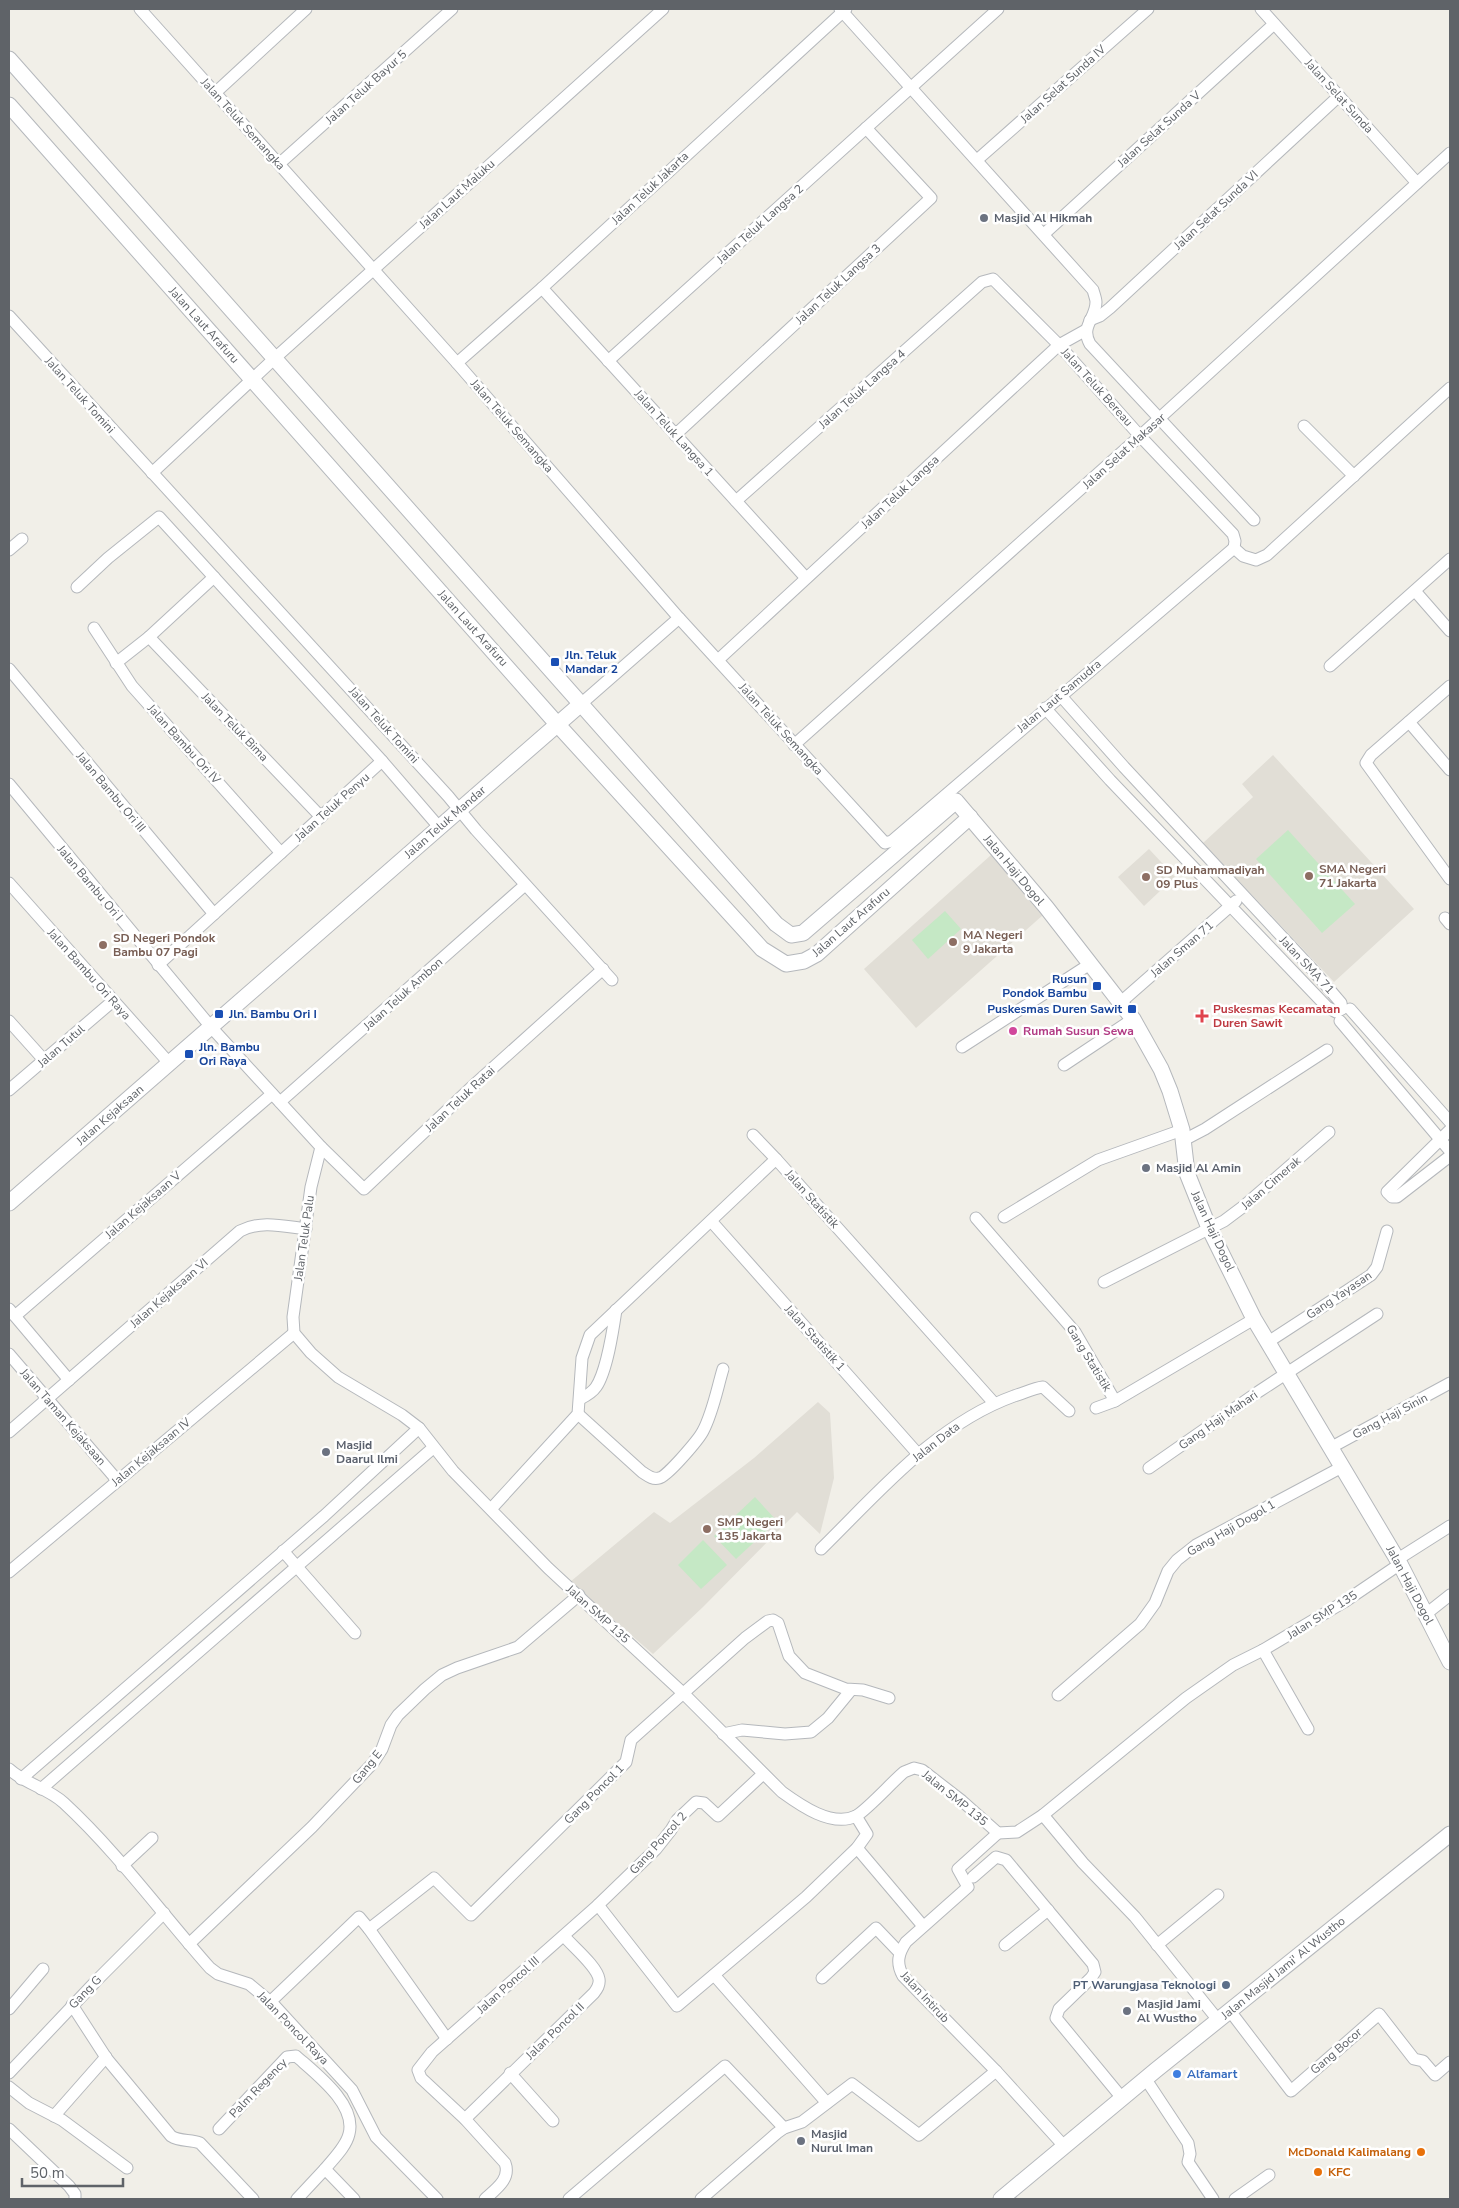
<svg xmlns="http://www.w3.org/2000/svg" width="1459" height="2208" viewBox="0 0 1459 2208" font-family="'Nunito Sans',sans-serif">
  <rect width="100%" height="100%" fill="#f1efe8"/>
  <!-- education -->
  <g fill="#e1ded6">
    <polygon points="1273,755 1414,909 1334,982 1203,843 1253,797 1242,784"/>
    <polygon points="1149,849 1175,877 1144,906 1118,877"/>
    <polygon points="991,855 1043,915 916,1028 864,969"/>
    <polygon points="818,1402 830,1413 834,1478 820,1534 797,1512 703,1607 653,1654 570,1582 654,1512 670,1523 754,1458"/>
  </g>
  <!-- green -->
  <g fill="#c5e8c5">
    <polygon points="1288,830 1355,904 1322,933 1256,859"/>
    <polygon points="945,911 961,929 928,959 912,940"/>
    <polygon points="755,1497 777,1521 736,1559 714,1536"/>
    <polygon points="703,1540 727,1565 701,1589 678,1565"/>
  </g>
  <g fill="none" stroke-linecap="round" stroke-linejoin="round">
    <!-- minor casing -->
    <g stroke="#b5b8bc" stroke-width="13">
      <g id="minor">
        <polyline points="140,9 457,363 679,618 885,843 892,841 1234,548"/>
        <path d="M 840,9 L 1093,290 C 1094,294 1096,299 1096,302 C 1096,319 1080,326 1090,344 L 1254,520"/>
        <polyline points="1261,9 1417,183"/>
        <polyline points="215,93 306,9"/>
        <polyline points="977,160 1148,9"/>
        <polyline points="279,164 452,9"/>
        <polyline points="1044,234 1274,24"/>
        <polyline points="542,288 806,578"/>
        <polyline points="9,316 448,796 476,830 612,980"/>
        <polyline points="1090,320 1100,316 1110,308 1339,96"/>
        <polyline points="608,361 998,9"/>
        <polyline points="457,363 542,288 846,9"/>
        <polyline points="1304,426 1354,476"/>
        <polyline points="675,435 931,198 866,128"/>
        <polyline points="152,473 275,358 663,9"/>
        <polyline points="736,501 982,282 993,279 1059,345 1140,436 1233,534 1235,541 1234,548"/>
        <polyline points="1234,548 1243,556 1256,560 1267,555 1450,388"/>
        <polyline points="9,550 22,539"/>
        <polyline points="77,587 108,558 159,517 382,761 439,827"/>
        <polyline points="1415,591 1450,631"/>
        <polyline points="94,628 132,686 281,853"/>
        <polyline points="149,637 321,817"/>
        <polyline points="718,660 1059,345 1086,330"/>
        <polyline points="116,663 149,637 214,577"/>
        <polyline points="1330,666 1450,559"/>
        <polyline points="9,669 214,914"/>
        <polyline points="1450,686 1371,755 1366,763 1450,879"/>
        <polyline points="582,703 679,618"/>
        <polyline points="1045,708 1110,780 1327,1007 1336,1012 1342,1009 1341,1003 1312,969 1124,767 1060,695"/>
        <polyline points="1409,722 1450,770"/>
        <polyline points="794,745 1140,436 1450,153"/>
        <path d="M 9,784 L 211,1027 L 321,1147 L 311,1187 L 293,1317 L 294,1333 L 311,1353 L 338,1377 L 402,1415 L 419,1428 L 453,1471 L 548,1568 L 684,1694 L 782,1792 C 800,1805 832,1828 856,1816 C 868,1809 892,1782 904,1772 L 914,1768 L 922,1770 L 962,1801 L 998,1833 L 1017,1832 L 1043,1815 L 1186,1698 L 1233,1665 L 1263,1650 L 1344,1602 L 1400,1564"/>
        <polyline points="9,883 170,1064"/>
        <polyline points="1445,918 1450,924"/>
        <polyline points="158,965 382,761"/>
        <polyline points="1121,1002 1236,901"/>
        <polyline points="1350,1009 1450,1122"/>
        <polyline points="9,1021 44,1060"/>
        <polyline points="1340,1021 1450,1151"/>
        <polyline points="962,1047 1090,964"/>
        <polyline points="1064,1065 1133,1019"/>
        <polyline points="9,1090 113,1001"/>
        <polyline points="280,1102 525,885"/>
        <polyline points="1450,1130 1387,1192 1392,1197 1397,1197 1450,1156"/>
        <polyline points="753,1135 776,1159"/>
        <polyline points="1184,1140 1205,1129 1327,1050"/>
        <polyline points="321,1147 364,1189 476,1083 603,969"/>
        <polyline points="1004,1217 1098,1160 1182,1130"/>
        <polyline points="976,1218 1075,1332 1115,1401"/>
        <polyline points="711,1221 918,1454"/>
        <polyline points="1104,1282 1224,1221 1244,1206 1329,1132"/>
        <polyline points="9,1309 69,1380"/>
        <polyline points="15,1316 272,1094"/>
        <polyline points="1268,1342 1371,1275 1377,1267 1387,1231"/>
        <polyline points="9,1354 117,1480"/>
        <path d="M 580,1399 C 586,1396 592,1393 596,1387 C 607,1371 613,1330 616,1310"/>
        <polyline points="1096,1408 1115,1401 1254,1319"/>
        <path d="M 578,1414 L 642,1472 C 647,1475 652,1480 659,1478 C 667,1477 699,1439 703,1431 C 713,1412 717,1389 723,1369"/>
        <path d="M 9,1432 L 240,1231 C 262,1220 282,1226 306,1229"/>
        <polyline points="1330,1448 1450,1383"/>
        <polyline points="1149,1468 1258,1392 1377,1314"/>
        <polyline points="491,1509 578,1414 582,1358 590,1335 776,1159 994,1403"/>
        <path d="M 821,1549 C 879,1492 936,1424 1014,1396 C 1024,1393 1034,1388 1043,1387 L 1069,1411"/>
        <polyline points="283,1551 355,1633"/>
        <polyline points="1398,1559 1450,1526"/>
        <polyline points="9,1572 294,1333"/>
        <polyline points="1426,1614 1450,1595"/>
        <polyline points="1263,1650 1308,1729"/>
        <polyline points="1058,1695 1140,1624 1155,1603 1168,1571 1177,1560 1196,1545 1342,1467"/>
        <polyline points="723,1734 742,1730 785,1734 811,1732 828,1718 851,1690"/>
        <path d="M 9,1769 C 25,1784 48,1788 64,1803 C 118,1853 162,1914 210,1968 L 218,1974 L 249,1984 L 273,2004 L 352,2090 L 376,2137 L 437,2199"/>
        <polyline points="21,1779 324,1516 419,1428"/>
        <polyline points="41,1789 433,1448"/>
        <polyline points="1043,1815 1083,1863 1135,1917 1218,2020"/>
        <path d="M 998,1833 L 958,1869 L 968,1887 L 906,1942 C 898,1954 896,1963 903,1976 L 996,2071 L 1064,2146"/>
        <polyline points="857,1848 923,1926"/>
        <polyline points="122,1866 152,1838"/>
        <polyline points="973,1877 996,1857 1006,1860 1093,1964 1095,1972 1091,1978 1059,2009 1056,2018 1122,2098"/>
        <polyline points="598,1905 677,2006 806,1897 857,1848 867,1834 856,1816"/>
        <polyline points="369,1929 447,2039"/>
        <polyline points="189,1944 312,1827 373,1763 382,1749 391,1725 398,1715 425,1689 442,1675 457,1668 518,1647 579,1595"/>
        <polyline points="1005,1945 1048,1910"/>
        <polyline points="1157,1945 1218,1895"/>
        <polyline points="714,1975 827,2103"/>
        <polyline points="822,1978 876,1928 899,1952"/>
        <polyline points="270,2002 359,1917 369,1929 434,1878 471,1915 626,1762 631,1740 745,1638 768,1621 773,1620 778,1623 789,1656 805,1673 846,1689 863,1690 889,1698"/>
        <path d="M 72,2005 L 107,2059 L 171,2136 C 180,2142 191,2139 200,2143 L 253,2199"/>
        <polyline points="9,2009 43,1969"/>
        <polyline points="1230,2011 1291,2091 1379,2014 1414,2059 1423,2061 1435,2075 1450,2062"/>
        <polyline points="9,2073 98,1979 164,1913"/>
        <polyline points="510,2073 553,2121"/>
        <polyline points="1145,2078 1188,2143 1190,2154 1188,2162 1213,2199"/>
        <polyline points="9,2087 29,2103 62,2120 127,2168"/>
        <polyline points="54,2116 106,2057"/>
        <path d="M 465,2119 L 594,1993 C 597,1989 600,1985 599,1979 C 597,1966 572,1946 564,1936"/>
        <polyline points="9,2129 69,2186 75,2194 75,2199"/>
        <path d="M 219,2129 L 287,2057 L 296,2056 C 315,2073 357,2104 349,2134 C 346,2147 333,2159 325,2169 L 354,2199"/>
        <polyline points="297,2199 325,2169"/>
        <path d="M 485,2199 C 496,2189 511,2179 505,2163 L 465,2119 L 421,2078 L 418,2070 L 432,2052 L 598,1905 L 656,1849 L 671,1830 L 677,1820 L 696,1802 L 704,1803 L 718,1816 L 763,1774"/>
        <polyline points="569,2199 725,2066 784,2128"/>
        <polyline points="701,2199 777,2133 784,2128 802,2122 852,2084 919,2135 996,2071"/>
        <polyline points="1235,2199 1269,2175"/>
      </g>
    </g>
    <!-- tertiary casing -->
    <g stroke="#b5b8bc" stroke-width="17">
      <g id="tertiary">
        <polyline points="9,59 776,924 791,935 803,933 956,801 1046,907 1133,1019 1161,1069 1170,1091 1182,1130 1187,1173 1209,1228 1254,1319 1400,1564 1450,1662"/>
        <polyline points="9,105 558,725 762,949 786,964 804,961 817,954 970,817"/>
        <polyline points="9,1203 582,703"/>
        <polyline points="1001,2199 1156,2070 1450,1834"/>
      </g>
    </g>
    <!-- minor -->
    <use href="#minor" stroke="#fff" stroke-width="11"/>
    <!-- tertiary -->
    <use href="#tertiary" stroke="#fff" stroke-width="15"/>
  </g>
  <!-- markers -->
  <g fill="#6b7280" stroke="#fff" stroke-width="2">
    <circle cx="984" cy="218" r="5"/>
    <circle cx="1146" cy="1168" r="5"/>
    <circle cx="326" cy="1452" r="5"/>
    <circle cx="1127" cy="2011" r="5"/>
    <circle cx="801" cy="2141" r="5"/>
  </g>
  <g fill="#1a4fb4" stroke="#fff" stroke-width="2">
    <rect x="550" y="657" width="10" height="10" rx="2.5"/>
    <rect x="1092" y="981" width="10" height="10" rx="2.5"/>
    <rect x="1127" y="1004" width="10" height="10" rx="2.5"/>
    <rect x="214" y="1009" width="10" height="10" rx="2.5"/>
    <rect x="184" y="1049" width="10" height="10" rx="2.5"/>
  </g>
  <g fill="#8d6e63" stroke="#fff" stroke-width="2">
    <circle cx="1309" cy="876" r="5"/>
    <circle cx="1146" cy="877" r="5"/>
    <circle cx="953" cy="942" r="5"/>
    <circle cx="103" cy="945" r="5"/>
    <circle cx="707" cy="1529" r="5"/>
  </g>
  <path fill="#e0444e" stroke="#fff" stroke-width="2" d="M1199.5 1008.5h5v5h5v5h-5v5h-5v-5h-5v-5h5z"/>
  <circle fill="#d1479c" stroke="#fff" stroke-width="2" cx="1013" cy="1031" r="5"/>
  <circle fill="#5c6f8a" stroke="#fff" stroke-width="2" cx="1226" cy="1985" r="5"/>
  <circle fill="#3f7fe0" stroke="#fff" stroke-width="2" cx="1177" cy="2074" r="5"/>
  <g fill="#e8710a" stroke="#fff" stroke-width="2">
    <circle cx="1421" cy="2152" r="5"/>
    <circle cx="1318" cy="2172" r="5"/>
  </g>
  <g text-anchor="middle" stroke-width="5" stroke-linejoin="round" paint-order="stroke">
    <!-- street labels -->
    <g font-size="12" fill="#5f6368" stroke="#fff">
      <text transform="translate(1063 84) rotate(-42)" y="4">Jalan Selat Sunda IV</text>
      <text transform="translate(366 87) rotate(-42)" y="4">Jalan Teluk Bayur 5</text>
      <text transform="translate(1339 96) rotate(48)" y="4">Jalan Selat Sunda</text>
      <text transform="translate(243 124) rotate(48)" y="4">Jalan Teluk Semangka</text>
      <text transform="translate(1159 129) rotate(-42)" y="4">Jalan Selat Sunda V</text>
      <text transform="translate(650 188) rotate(-43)" y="4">Jalan Teluk Jakarta</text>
      <text transform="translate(457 194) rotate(-42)" y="4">Jalan Laut Maluku</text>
      <text transform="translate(1216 210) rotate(-43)" y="4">Jalan Selat Sunda VI</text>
      <text transform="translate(760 224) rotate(-42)" y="4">Jalan Teluk Langsa 2</text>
      <text transform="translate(838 284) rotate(-43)" y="4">Jalan Teluk Langsa 3</text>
      <text transform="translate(204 325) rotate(48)" y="4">Jalan Laut Arafuru</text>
      <text transform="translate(1097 387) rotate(48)" y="4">Jalan Teluk Bereau</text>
      <text transform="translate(862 389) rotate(-42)" y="4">Jalan Teluk Langsa 4</text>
      <text transform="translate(80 395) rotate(48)" y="4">Jalan Teluk Tomini</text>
      <text transform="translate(512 426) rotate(49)" y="4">Jalan Teluk Semangka</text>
      <text transform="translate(674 433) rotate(48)" y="4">Jalan Teluk Langsa 1</text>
      <text transform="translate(1124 451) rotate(-42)" y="4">Jalan Selat Makasar</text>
      <text transform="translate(900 492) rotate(-43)" y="4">Jalan Teluk Langsa</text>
      <text transform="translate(473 628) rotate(48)" y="4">Jalan Laut Arafuru</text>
      <text transform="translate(1059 696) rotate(-40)" y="4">Jalan Laut Samudra</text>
      <text transform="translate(384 725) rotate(48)" y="4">Jalan Teluk Tomini</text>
      <text transform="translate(235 727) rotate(46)" y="4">Jalan Teluk Bima</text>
      <text transform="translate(781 729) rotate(48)" y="4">Jalan Teluk Semangka</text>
      <text transform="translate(184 744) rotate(48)" y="4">Jalan Bambu Ori IV</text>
      <text transform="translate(111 792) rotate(50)" y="4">Jalan Bambu Ori III</text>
      <text transform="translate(332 807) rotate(-42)" y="4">Jalan Teluk Penyu</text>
      <text transform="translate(445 822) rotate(-41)" y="4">Jalan Teluk Mandar</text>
      <text transform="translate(1014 870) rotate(50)" y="4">Jalan Haji Dogol</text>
      <text transform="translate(90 883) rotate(50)" y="4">Jalan Bambu Ori I</text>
      <text transform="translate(851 922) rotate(-41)" y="4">Jalan Laut Arafuru</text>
      <text transform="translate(1182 949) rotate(-41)" y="4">Jalan Sman 71</text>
      <text transform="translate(1307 965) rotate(47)" y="4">Jalan SMA 71</text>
      <text transform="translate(89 974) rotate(48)" y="4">Jalan Bambu Ori Raya</text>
      <text transform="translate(403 994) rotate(-42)" y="4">Jalan Teluk Ambon</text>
      <text transform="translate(61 1046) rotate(-41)" y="4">Jalan Tutul</text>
      <text transform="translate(460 1099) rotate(-43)" y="4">Jalan Teluk Ratai</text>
      <text transform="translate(110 1115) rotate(-41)" y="4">Jalan Kejaksaan</text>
      <text transform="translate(1271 1183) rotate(-41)" y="4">Jalan Cimerak</text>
      <text transform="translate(812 1199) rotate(48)" y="4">Jalan Statistik</text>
      <text transform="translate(143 1205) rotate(-41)" y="4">Jalan Kejaksaan V</text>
      <text transform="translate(1213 1231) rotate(65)" y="4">Jalan Haji Dogol</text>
      <text transform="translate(304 1238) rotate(-82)" y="4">Jalan Teluk Palu</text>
      <text transform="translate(169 1293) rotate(-41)" y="4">Jalan Kejaksaan VI</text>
      <text transform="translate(1339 1295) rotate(-34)" y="4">Gang Yayasan</text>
      <text transform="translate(815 1338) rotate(48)" y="4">Jalan Statistik 1</text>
      <text transform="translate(1089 1358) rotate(59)" y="4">Gang Statistik</text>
      <text transform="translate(1390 1416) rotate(-28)" y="4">Gang Haji Sinin</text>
      <text transform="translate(63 1417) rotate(49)" y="4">Jalan Taman Kejaksaan</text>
      <text transform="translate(1218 1420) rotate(-35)" y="4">Gang Haji Mahari</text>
      <text transform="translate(936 1442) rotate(-38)" y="4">Jalan Data</text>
      <text transform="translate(151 1452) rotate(-40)" y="4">Jalan Kejaksaan IV</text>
      <text transform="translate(1231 1528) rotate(-30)" y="4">Gang Haji Dogol 1</text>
      <text transform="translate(1410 1585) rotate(62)" y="4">Jalan Haji Dogol</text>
      <text transform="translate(598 1614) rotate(42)" y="4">Jalan SMP 135</text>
      <text transform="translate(1322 1615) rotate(-32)" y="4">Jalan SMP 135</text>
      <text transform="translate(367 1767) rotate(-51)" y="4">Gang E</text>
      <text transform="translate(594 1794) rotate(-45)" y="4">Gang Poncol 1</text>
      <text transform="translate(955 1798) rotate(39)" y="4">Jalan SMP 135</text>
      <text transform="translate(658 1843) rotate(-48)" y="4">Gang Poncol 2</text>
      <text transform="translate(1283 1968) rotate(-39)" y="4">Jalan Masjid Jami' Al Wustho</text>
      <text transform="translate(508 1985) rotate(-42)" y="4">Jalan Poncol III</text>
      <text transform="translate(85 1992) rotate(-46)" y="4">Gang G</text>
      <text transform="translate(925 1997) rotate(47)" y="4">Jalan Intirub</text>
      <text transform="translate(293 2028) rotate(46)" y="4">Jalan Poncol Raya</text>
      <text transform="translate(555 2031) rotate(-44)" y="4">Jalan Poncol II</text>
      <text transform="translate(1336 2051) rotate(-41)" y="4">Gang Bocor</text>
      <text transform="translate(258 2088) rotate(-46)" y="4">Palm Regency</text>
    </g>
    <!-- worship labels -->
    <g font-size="12" font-weight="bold" fill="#5b616d" stroke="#fff" text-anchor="start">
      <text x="994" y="222">Masjid Al Hikmah</text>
      <text x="1156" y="1172">Masjid Al Amin</text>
      <text x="336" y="1449">Masjid<tspan x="336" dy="14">Daarul Ilmi</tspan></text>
      <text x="1137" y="2008">Masjid Jami<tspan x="1137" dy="14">Al Wustho</tspan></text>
      <text x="811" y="2138">Masjid<tspan x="811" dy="14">Nurul Iman</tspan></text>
    </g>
    <!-- transit labels -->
    <g font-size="12" font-weight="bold" fill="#164399" stroke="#fff" text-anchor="start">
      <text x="565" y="659">Jln. Teluk<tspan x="565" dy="14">Mandar 2</tspan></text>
      <text x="1087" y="983" text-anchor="end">Rusun<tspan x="1087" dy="14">Pondok Bambu</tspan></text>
      <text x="1122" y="1013" text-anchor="end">Puskesmas Duren Sawit</text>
      <text x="229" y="1018">Jln. Bambu Ori I</text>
      <text x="199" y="1051">Jln. Bambu<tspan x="199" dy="14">Ori Raya</tspan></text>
    </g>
    <!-- education labels -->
    <g font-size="12" font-weight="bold" fill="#785e54" stroke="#fff" text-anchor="start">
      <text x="1319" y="873">SMA Negeri<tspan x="1319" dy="14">71 Jakarta</tspan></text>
      <text x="1156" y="874">SD Muhammadiyah<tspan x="1156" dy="14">09 Plus</tspan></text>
      <text x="963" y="939">MA Negeri<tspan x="963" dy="14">9 Jakarta</tspan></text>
      <text x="113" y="942">SD Negeri Pondok<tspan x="113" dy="14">Bambu 07 Pagi</tspan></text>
      <text x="717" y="1526">SMP Negeri<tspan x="717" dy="14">135 Jakarta</tspan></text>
    </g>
    <!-- health labels -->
    <g font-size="12" font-weight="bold" fill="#be3a42" stroke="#fff" text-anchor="start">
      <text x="1213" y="1013">Puskesmas Kecamatan<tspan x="1213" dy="14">Duren Sawit</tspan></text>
    </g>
    <!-- hotel labels -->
    <g font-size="12" font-weight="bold" fill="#b23c85" stroke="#fff" text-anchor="start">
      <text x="1023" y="1035">Rumah Susun Sewa</text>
    </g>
    <!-- service labels -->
    <g font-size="12" font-weight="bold" fill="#4e5e75" stroke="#fff" text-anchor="end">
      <text x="1216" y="1989">PT Warungjasa Teknologi</text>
    </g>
    <!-- shop labels -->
    <g font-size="12" font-weight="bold" fill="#366cbe" stroke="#fff" text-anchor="start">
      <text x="1187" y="2078">Alfamart</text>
    </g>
    <!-- food labels -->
    <g font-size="12" font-weight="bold" fill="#c56008" stroke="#fff" text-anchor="end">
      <text x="1411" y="2156">McDonald Kalimalang</text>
      <text x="1328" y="2176" text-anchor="start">KFC</text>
    </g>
  </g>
  <!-- border -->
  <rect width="1459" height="2208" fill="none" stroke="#5f6368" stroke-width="20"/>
  <!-- scale -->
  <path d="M22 2178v8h101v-8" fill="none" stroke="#5f6368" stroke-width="2.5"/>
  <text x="30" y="2178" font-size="15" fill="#5f6368" stroke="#ffffff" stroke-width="4" paint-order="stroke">50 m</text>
</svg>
